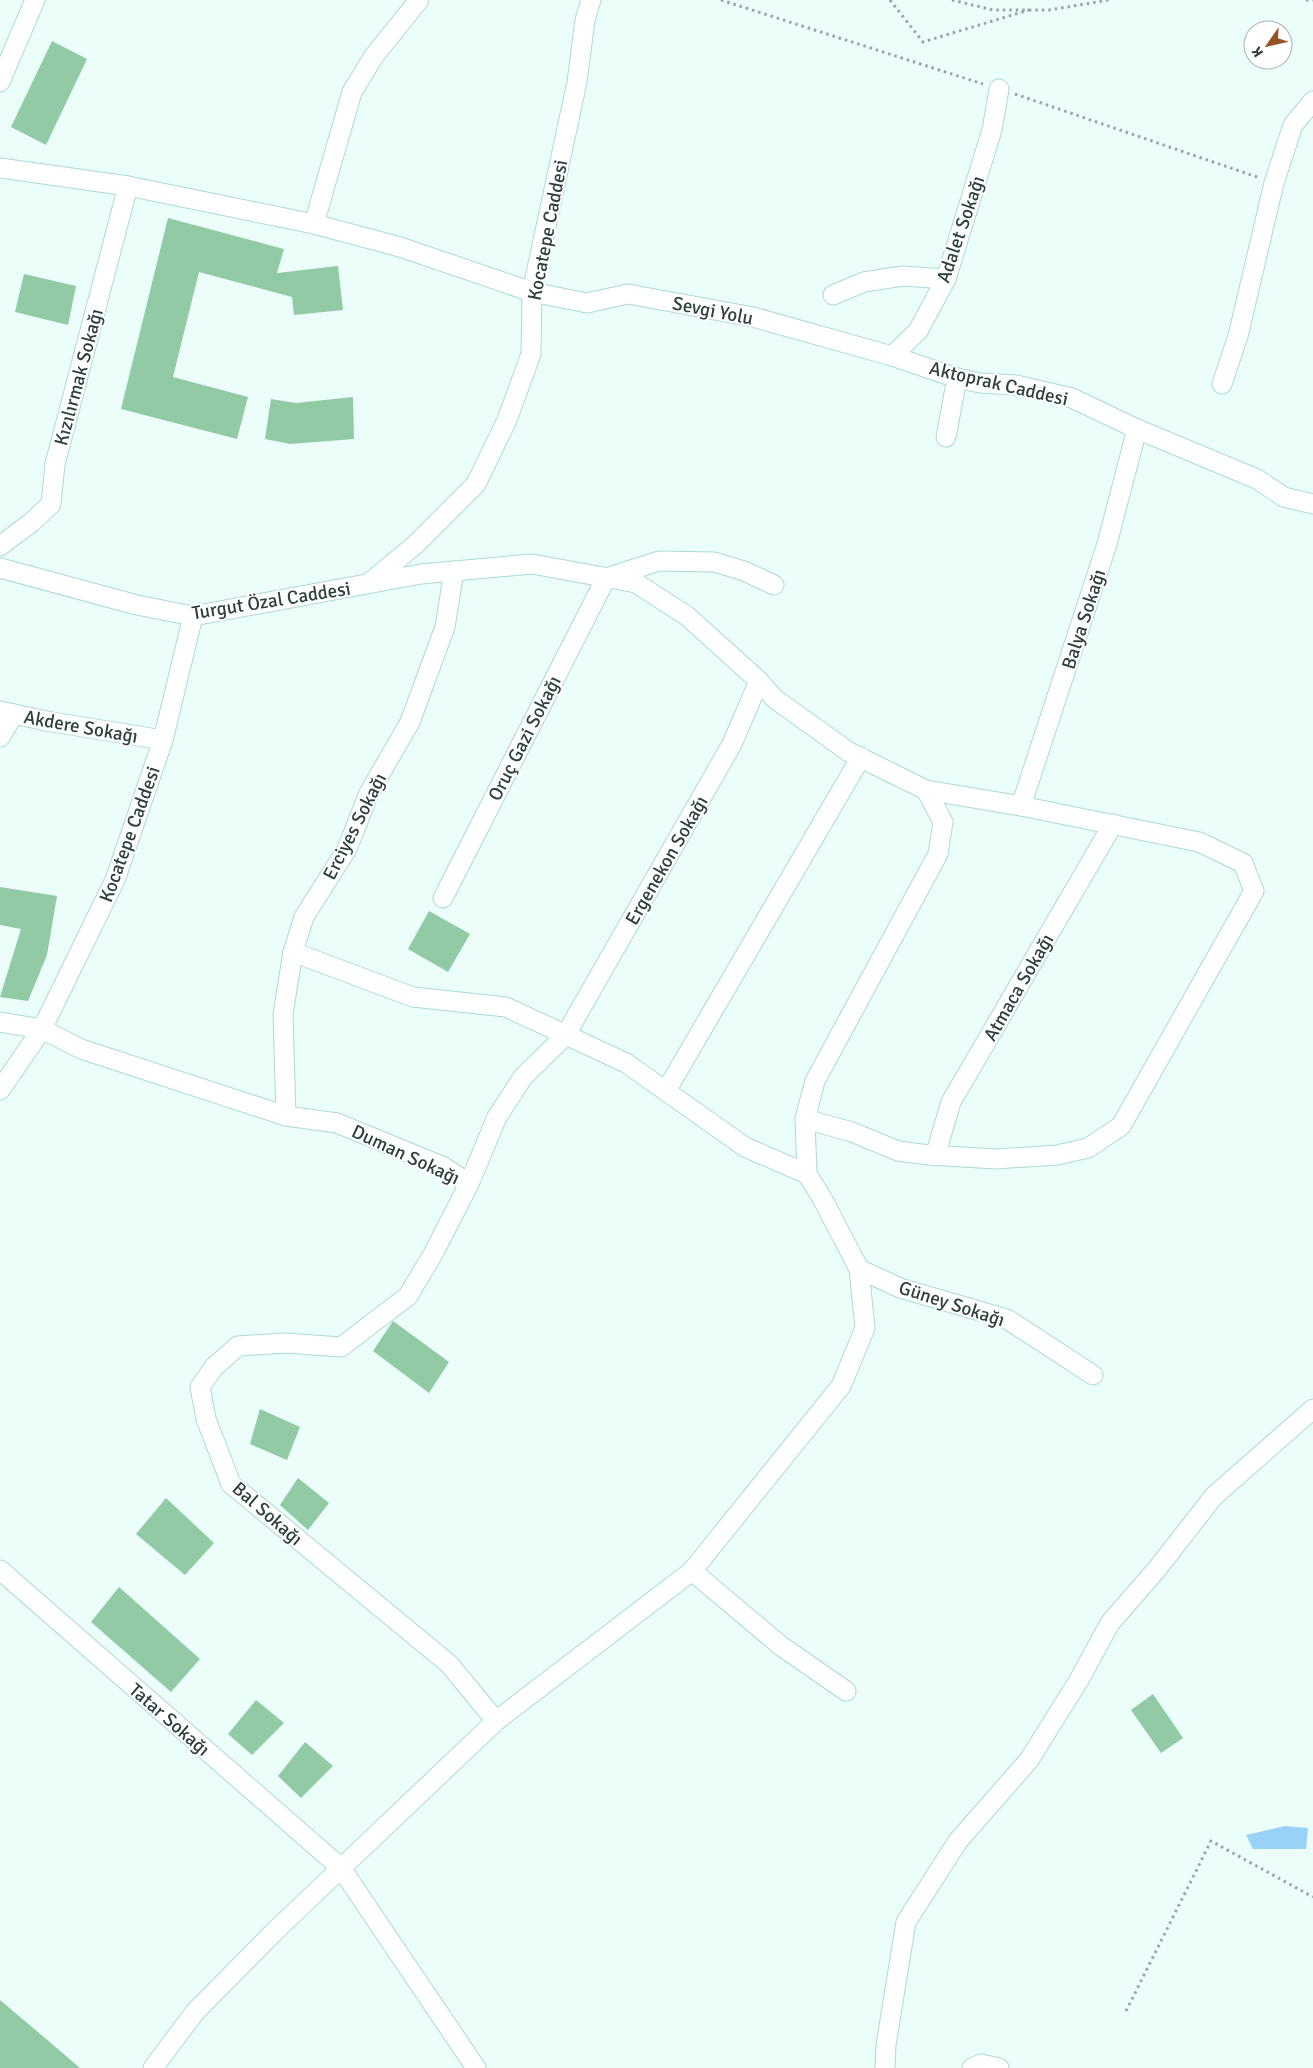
<svg xmlns="http://www.w3.org/2000/svg" width="1313" height="2068" viewBox="0 0 1313 2068" font-family="Signika,sans-serif">
  <rect width="100%" height="100%" fill="#ebfefa"/>
  <!-- water -->
  <polygon fill="#98d3f7" points="1285,1826 1308,1828 1306,1849 1253,1849 1246,1835"/>
  <!-- building -->
  <g fill="#91caa5">
    <polygon points="52,41 87,59 46,145 11,127"/>
    <polygon points="168,218 284,249 277,273 338,266 343,310 294,315 292,297 199,272 173,377 248,397 237,439 121,409"/>
    <polygon points="24,274 76,286 68,325 15,312"/>
    <polygon points="353,397 354,439 290,444 265,439 271,399 296,403"/>
    <polygon points="0,887 57,896 47,955 28,1001 0,997 21,929 0,925"/>
    <polygon points="429,911 470,934 448,972 408,949"/>
    <polygon points="393,1321 449,1362 429,1393 373,1351"/>
    <polygon points="260,1409 300,1427 287,1460 250,1444"/>
    <polygon points="298,1478 329,1503 308,1530 280,1505"/>
    <polygon points="166,1498 214,1543 185,1575 136,1534"/>
    <polygon points="119,1587 200,1659 171,1692 91,1622"/>
    <polygon points="1153,1694 1183,1738 1161,1753 1131,1710"/>
    <polygon points="256,1700 284,1723 252,1755 228,1734"/>
    <polygon points="305,1742 333,1766 301,1798 278,1776"/>
    <polygon points="0,2000 45,2038 80,2068 0,2068"/>
  </g>
  <g fill="none" stroke-linecap="round" stroke-linejoin="round">
    <!-- minor casing -->
    <g stroke="#acdad2" stroke-width="21">
      <g id="minor">
        <polyline points="0,82 35,0"/>
        <polyline points="0,168 128,186 314,224 400,247 532,292 587,303 628,294 753,317 892,356 957,378 980,383 1016,385 1072,398 1137,429 1257,479 1284,497 1313,504"/>
        <polyline points="314,224 352,92 374,56 419,0"/>
        <polyline points="833,295 864,282 903,276 946,279"/>
        <polyline points="892,356 918,331 946,279 992,130 999,89"/>
        <polyline points="1222,384 1238,336 1274,183 1293,125 1313,101"/>
        <polyline points="946,437 957,378"/>
        <polyline points="0,546 32,522 51,504 55,464 128,186"/>
        <polyline points="0,568 137,605 193,616 421,574 532,564 636,583 687,616 759,681 775,699 849,752 926,790 943,822 938,854 815,1081 805,1119 807,1174 822,1198 859,1269 865,1328 841,1386 692,1571 496,1721 274,1932 195,2012 153,2068"/>
        <polyline points="369,583 415,545 476,484 507,420 531,354 532,292 577,82 585,20 591,0"/>
        <polyline points="0,711 46,721 163,740"/>
        <polyline points="0,737 14,714"/>
        <polyline points="1021,806 1107,544 1137,429"/>
        <polyline points="443,898 606,578 659,561 714,562 744,571 774,585"/>
        <polyline points="293,952 413,997 506,1007 626,1063 745,1147 807,1174"/>
        <polyline points="0,1022 42,1029 81,1049 286,1116 337,1123 444,1167 469,1184 497,1117 523,1077 565,1036 732,744 759,681"/>
        <polyline points="0,1090 42,1029 115,880 163,740 193,616"/>
        <polyline points="666,1091 861,757"/>
        <polyline points="286,1116 283,1014 293,952 304,917 347,849 369,793 410,722 445,627 454,571"/>
        <polyline points="805,1119 852,1132 898,1151 929,1155 996,1159 1057,1155 1088,1148 1121,1126 1254,891 1243,863 1199,842 1021,806 926,790"/>
        <polyline points="935,1156 951,1102 1113,824"/>
        <polyline points="469,1184 433,1254 408,1296 341,1347 286,1343 238,1346 214,1367 200,1387 206,1419 231,1484 449,1664 496,1721"/>
        <polyline points="859,1269 900,1288 1007,1319 1093,1375"/>
        <polyline points="0,1570 341,1868 476,2068"/>
        <polyline points="692,1571 781,1646 846,1691"/>
        <polyline points="885,2068 886,2045 906,1922 958,1841 1029,1760 1079,1680 1110,1623 1157,1569 1214,1496 1313,1409"/>
        <polyline points="972,2068 981,2064 999,2068"/>
      </g>
    </g>
    <!-- path -->
    <g stroke="#95a7a4" stroke-width="3" stroke-dasharray="2.5 4" stroke-linecap="butt">
      <polyline points="721,0 983,84"/>
      <polyline points="890,0 923,42 1029,10"/>
      <polyline points="952,0 993,10 1049,10 1109,0"/>
      <polyline points="1306,0 1313,0"/>
      <polyline points="1015,94 1257,177"/>
      <polyline points="1126,2011 1211,1841 1313,1897"/>
    </g>
    <!-- minor -->
    <use href="#minor" stroke="#fff" stroke-width="19"/>
  </g>
  <g text-anchor="middle" stroke-width="4" stroke-linejoin="round" paint-order="stroke">
    <!-- street labels -->
    <g font-size="19" fill="#2e403d" stroke="#fff">
      <text transform="translate(960 229) rotate(-71)" y="7">Adalet Sokağı</text>
      <text transform="translate(547 230) rotate(-79)" y="7">Kocatepe Caddesi</text>
      <text transform="translate(713 310) rotate(11)" y="7">Sevgi Yolu</text>
      <text transform="translate(78 377) rotate(-75)" y="7">Kızılırmak Sokağı</text>
      <text transform="translate(999 383) rotate(13)" y="7">Aktoprak Caddesi</text>
      <text transform="translate(271 600) rotate(-9)" y="7">Turgut Özal Caddesi</text>
      <text transform="translate(1083 619) rotate(-72)" y="7">Balya Sokağı</text>
      <text transform="translate(81 726) rotate(10)" y="7">Akdere Sokağı</text>
      <text transform="translate(524 738) rotate(-63)" y="7">Oruç Gazi Sokağı</text>
      <text transform="translate(354 826) rotate(-63)" y="7">Erciyes Sokağı</text>
      <text transform="translate(129 834) rotate(-70)" y="7">Kocatepe Caddesi</text>
      <text transform="translate(666 860) rotate(-60)" y="7">Ergenekon Sokağı</text>
      <text transform="translate(1018 987) rotate(-60)" y="7">Atmaca Sokağı</text>
      <text transform="translate(406 1154) rotate(25)" y="7">Duman Sokağı</text>
      <text transform="translate(952 1303) rotate(18)" y="7">Güney Sokağı</text>
      <text transform="translate(268 1513) rotate(41)" y="7">Bal Sokağı</text>
      <text transform="translate(170 1719) rotate(41)" y="7">Tatar Sokağı</text>
    </g>
  </g>
  <!-- north arrow -->
  <g transform="translate(1268 45) rotate(236)"><circle r="24" fill="#ffffff" stroke="#abb3b1"/>
  <path d="M0-4L9 19L0 12L-9 19Z" fill="#985229"/>
  <text y="-8" font-size="14" font-weight="bold" text-anchor="middle" fill="#2e403d">K</text>
  </g>
</svg>
